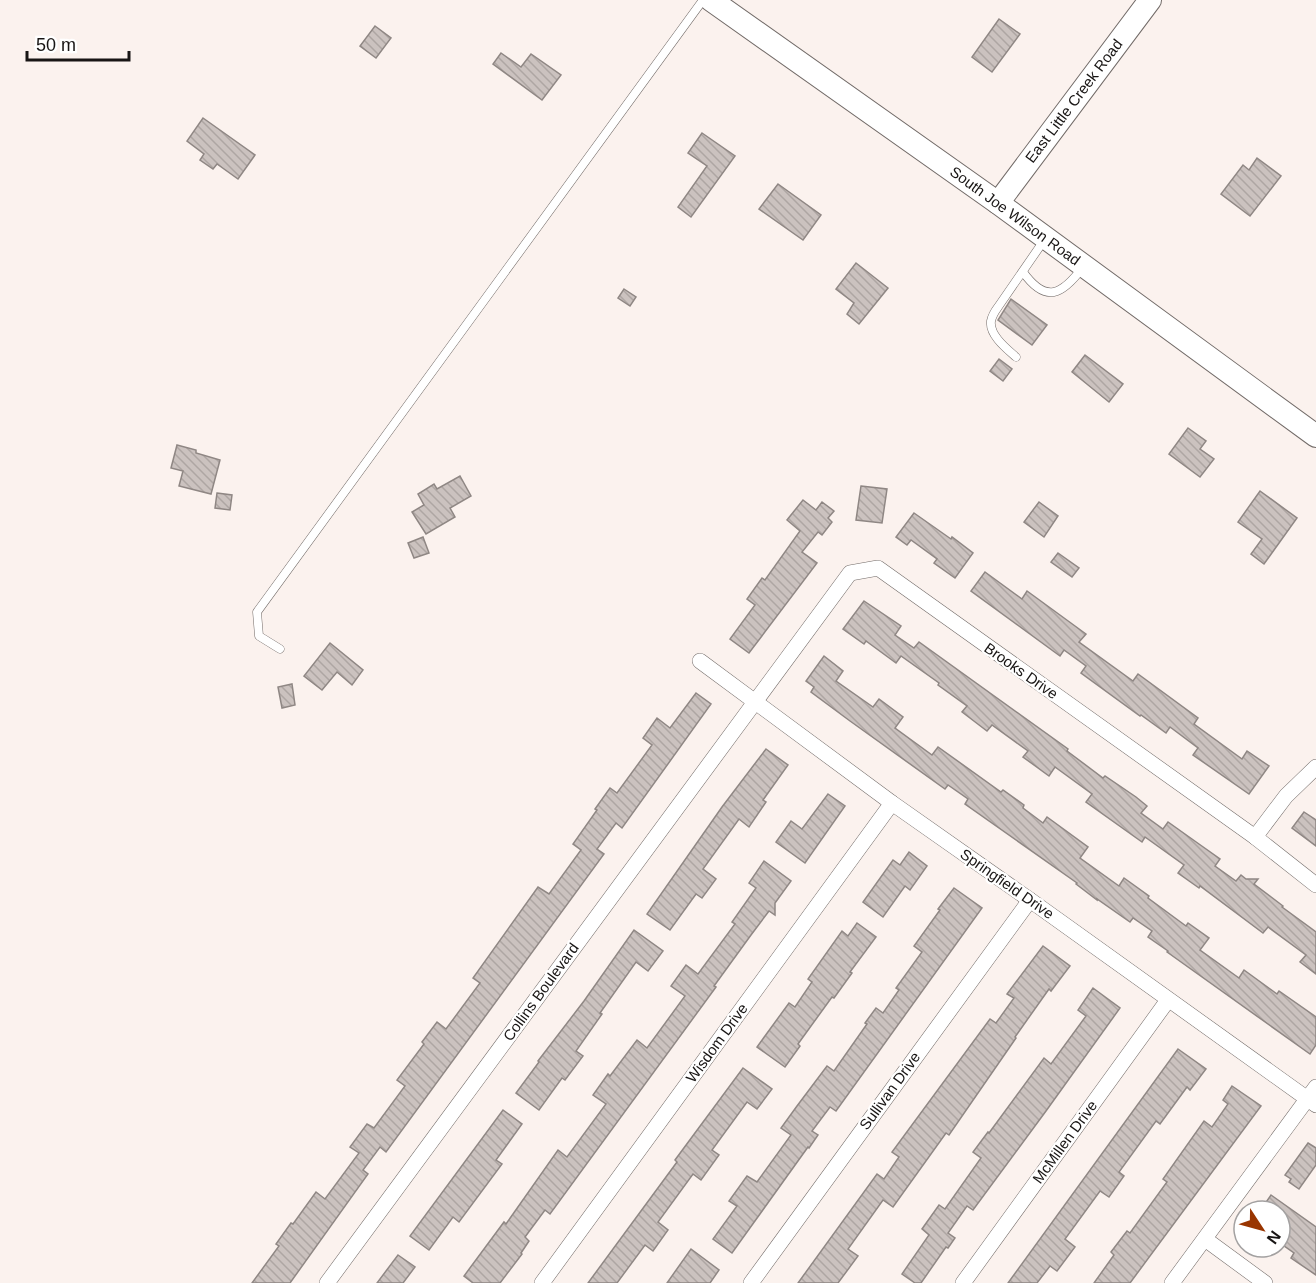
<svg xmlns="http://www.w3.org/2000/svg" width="1316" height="1283" viewBox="0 0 1316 1283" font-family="Helvetica,sans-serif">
  <defs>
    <pattern id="building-back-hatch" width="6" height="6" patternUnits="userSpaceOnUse" patternTransform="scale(1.5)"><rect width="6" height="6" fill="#cbc2bf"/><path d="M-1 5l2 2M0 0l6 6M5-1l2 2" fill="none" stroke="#aea6a3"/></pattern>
  </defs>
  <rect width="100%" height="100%" fill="#fbf2ee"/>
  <!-- building -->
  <g fill="url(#building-back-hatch)" stroke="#8f8784" stroke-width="1.5">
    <polygon points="999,19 1020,34 992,72 972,57"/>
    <polygon points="375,26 391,38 376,58 360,46"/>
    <polygon points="501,53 521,67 531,54 561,75 542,100 493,64"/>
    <polygon points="203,118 255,155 238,179 217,164 213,169 200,160 204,154 187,141"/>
    <polygon points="702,133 735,156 691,217 678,207 707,166 688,153"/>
    <polygon points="1257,158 1281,176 1250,216 1221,194 1243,165 1249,170"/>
    <polygon points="778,184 821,215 803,240 759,209"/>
    <polygon points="856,263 888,288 859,324 847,314 854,303 836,289"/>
    <polygon points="624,289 636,297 630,306 618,298"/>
    <polygon points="1011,299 1047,325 1032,345 998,320"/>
    <polygon points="1085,355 1123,384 1109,402 1072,372"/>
    <polygon points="999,359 1012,369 1003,381 990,371"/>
    <polygon points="1188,428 1206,441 1200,449 1214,459 1200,477 1169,454"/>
    <polygon points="177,445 196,450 196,453 220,460 211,494 179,486 183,471 171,468"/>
    <polygon points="460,476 471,496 450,508 455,517 426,534 412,512 424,505 418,494 434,484 437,489"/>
    <polygon points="861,486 887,489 882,523 856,520"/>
    <polygon points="1260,491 1297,518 1264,564 1251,554 1262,539 1238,522"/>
    <polygon points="217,493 232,495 230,510 215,508"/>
    <polygon points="803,500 816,510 822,502 834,511 828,518 832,522 822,535 818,532 802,552 817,563 749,653 730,639 755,605 747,599 762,578 765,580 800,531 787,520"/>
    <polygon points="1039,502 1058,516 1044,537 1024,522"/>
    <polygon points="914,513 951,539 952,537 973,553 955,578 934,563 937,559 911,540 907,545 896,537"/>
    <polygon points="423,537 429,553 414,558 408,543"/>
    <polygon points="1058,553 1079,568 1072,577 1051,562"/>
    <polygon points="985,572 1022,599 1027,591 1049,607 1086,634 1079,642 1133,681 1138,674 1198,718 1194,724 1242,759 1247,751 1269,766 1249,794 1193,755 1198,748 1170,727 1166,733 1141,715 1140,716 1081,673 1086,666 1064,650 1060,656 971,591"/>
    <polygon points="864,601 901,626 895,635 914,648 919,642 1068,749 1067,751 1103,778 1105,776 1136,797 1147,806 1141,813 1163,829 1168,822 1199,844 1220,859 1215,866 1236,881 1241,875 1246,879 1258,879 1254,884 1283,906 1282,907 1316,932 1316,974 1300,962 1306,955 1268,927 1263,933 1200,886 1199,888 1178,873 1184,865 1145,837 1142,842 1086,802 1092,794 1055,767 1049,776 1023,757 1028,751 992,725 987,731 962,712 967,706 938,685 939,683 901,656 896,663 866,641 864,644 843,629"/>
    <polygon points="330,643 363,670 352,685 337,672 322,690 304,676"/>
    <polygon points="824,656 843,671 836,681 873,707 879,699 903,717 895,728 932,755 938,747 1001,792 1003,790 1024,805 1023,808 1043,823 1047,817 1088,847 1080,858 1119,886 1124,878 1149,896 1148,898 1186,926 1188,923 1209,938 1200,950 1239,978 1244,970 1277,994 1279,991 1316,1017 1316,1045 1310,1054 1167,952 1168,951 1148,937 1152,931 1133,918 1130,922 1097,899 1097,900 1076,884 1077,883 965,804 968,799 948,785 945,789 850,721 811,692 814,687 806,681"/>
    <polygon points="292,684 295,705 282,708 278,687"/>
    <polygon points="696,693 711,704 622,828 616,823 597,849 604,854 386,1152 380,1147 363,1170 368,1174 290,1283 252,1283 279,1246 276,1244 291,1223 293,1224 316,1192 325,1199 359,1153 350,1147 367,1124 374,1128 405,1086 397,1080 424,1044 422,1042 437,1022 446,1029 480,983 473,978 538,887 549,894 581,850 573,844 597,810 595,809 610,788 617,793 652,745 643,738 657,718 670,728"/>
    <polygon points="766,749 788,765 763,800 766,802 749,827 739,819 703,869 716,879 702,898 696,894 670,930 647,914 722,807"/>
    <polygon points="828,794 845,806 805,863 776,842 791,821 802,829"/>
    <polygon points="1304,812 1316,820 1316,846 1292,828"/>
    <polygon points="909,852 927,866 910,890 905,886 883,917 863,902 893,860 900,865"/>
    <polygon points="764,861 791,881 775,903 775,915 769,911 751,935 714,986 716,987 550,1214 545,1210 525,1237 529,1241 521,1253 522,1254 500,1283 473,1283 464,1276 504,1222 506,1224 558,1150 567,1157 606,1104 593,1095 608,1074 610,1076 637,1040 647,1048 685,996 671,986 686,965 698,974 735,924 732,922 756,888 749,883"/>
    <polygon points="954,888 982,908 836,1111 830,1107 812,1131 818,1135 809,1148 808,1147 732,1253 713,1239 737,1206 729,1201 747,1176 757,1182 791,1135 781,1128 797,1106 827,1066 834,1071 867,1024 865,1023 876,1008 883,1013 899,990 896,988 922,952 914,946 940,910 938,909"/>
    <polygon points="857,923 876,937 850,972 852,973 834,998 832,997 798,1044 800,1046 785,1067 757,1047 789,1003 795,1007 812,982 808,979 842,931 848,936"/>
    <polygon points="634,930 663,951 648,971 636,962 600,1013 602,1014 576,1051 583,1056 565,1080 562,1078 539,1110 516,1093 539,1062 538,1061 584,1001"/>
    <polygon points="1043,946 1070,966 1051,991 1049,989 1015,1037 1016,1038 949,1135 946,1133 893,1207 883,1200 848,1249 858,1256 838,1283 798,1283 877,1174 884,1179 899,1157 892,1152 990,1019 996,1023 1014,998 1007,994"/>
    <polygon points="1093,988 1120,1008 1046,1111 973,1210 967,1206 948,1233 955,1238 948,1248 946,1247 921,1283 915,1283 902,1274 929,1235 922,1229 939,1205 945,1209 981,1158 973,1152 988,1132 989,1133 1044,1058 1051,1064 1086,1016 1078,1010"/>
    <polygon points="1178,1049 1206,1069 1190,1090 1187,1087 1160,1124 1156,1121 1119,1172 1124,1176 1109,1197 1100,1191 1065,1239 1075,1247 1057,1271 1050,1266 1037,1283 1008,1283"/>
    <polygon points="743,1068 772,1089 757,1109 747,1102 712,1150 719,1155 701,1180 693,1174 658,1222 668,1230 653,1251 645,1245 617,1283 588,1283 677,1162 675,1160"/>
    <polygon points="1232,1086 1261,1106 1130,1283 1094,1283 1114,1255 1111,1252 1127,1231 1130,1233 1167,1182 1163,1179 1204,1121 1212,1127 1228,1104 1223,1100"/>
    <polygon points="503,1110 522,1124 496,1160 502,1164 459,1222 453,1217 429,1250 410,1236"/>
    <polygon points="1308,1143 1316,1148 1316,1165 1299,1189 1289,1182 1291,1179 1285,1175"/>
    <polygon points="1271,1195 1316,1227 1316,1275 1291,1258 1294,1253 1280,1243 1280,1211 1260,1211"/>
    <polygon points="691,1249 719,1270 710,1283 667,1283"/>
    <polygon points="398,1255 415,1267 403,1283 377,1283"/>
  </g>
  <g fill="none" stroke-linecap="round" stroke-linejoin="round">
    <!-- lane casing -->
    <g stroke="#726b68" stroke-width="9">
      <g id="lane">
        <path d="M 1023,272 C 1046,304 1062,295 1083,267"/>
        <path d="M 1016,357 C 1007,349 989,335 991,321 C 992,316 995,311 998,307 L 1045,239"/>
        <polyline points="280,649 259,636 257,612 703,0"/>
      </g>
    </g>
    <!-- street casing -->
    <g stroke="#726b68" stroke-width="16">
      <g id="street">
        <polyline points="700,661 892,803 1030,900 1316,1105"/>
        <polyline points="1255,837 1286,796 1316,767"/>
        <polyline points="1205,1239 1265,1283"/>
        <polyline points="327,1283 850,573 878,568 1255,837 1316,885"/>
        <polyline points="542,1283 892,803"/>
        <polyline points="751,1283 1030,900"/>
        <polyline points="963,1283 1168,1000"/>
        <polyline points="1172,1283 1316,1087"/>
      </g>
    </g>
    <!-- secondary casing -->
    <g stroke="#726b68" stroke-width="24">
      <g id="secondary">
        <polyline points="711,0 998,203 1316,436"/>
        <polyline points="998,203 1150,0"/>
      </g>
    </g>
    <!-- lane -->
    <use href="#lane" stroke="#fff" stroke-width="8"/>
    <!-- street -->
    <use href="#street" stroke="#fff" stroke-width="15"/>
    <!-- secondary -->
    <use href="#secondary" stroke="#fff" stroke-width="22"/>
  </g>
  <g text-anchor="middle" stroke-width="4.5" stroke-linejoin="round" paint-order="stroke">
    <!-- street labels -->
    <g font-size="15" fill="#181514" stroke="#fff">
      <text transform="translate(1074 101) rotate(-53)" y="5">East Little Creek Road</text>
      <text transform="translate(1015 216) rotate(36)" y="5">South Joe Wilson Road</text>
      <text transform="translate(1021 671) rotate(35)" y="5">Brooks Drive</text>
      <text transform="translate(1007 884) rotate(35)" y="5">Springfield Drive</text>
      <text transform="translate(541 992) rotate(-54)" y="5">Collins Boulevard</text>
      <text transform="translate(717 1043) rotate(-54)" y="5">Wisdom Drive</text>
      <text transform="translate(890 1091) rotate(-54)" y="5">Sullivan Drive</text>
      <text transform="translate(1065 1142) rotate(-54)" y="5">McMillen Drive</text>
    </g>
  </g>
  <!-- north arrow -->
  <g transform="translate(1262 1229) rotate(126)"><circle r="28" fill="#ffffff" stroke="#a3a1a1" stroke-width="1.5"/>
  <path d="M0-4.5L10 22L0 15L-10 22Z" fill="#993500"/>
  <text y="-9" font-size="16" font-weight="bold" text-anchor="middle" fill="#181514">N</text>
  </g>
  <!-- scale -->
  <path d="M27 51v9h102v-9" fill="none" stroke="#181514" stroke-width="3"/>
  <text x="36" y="51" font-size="18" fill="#181514" stroke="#ffffff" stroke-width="4.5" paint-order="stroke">50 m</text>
</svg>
